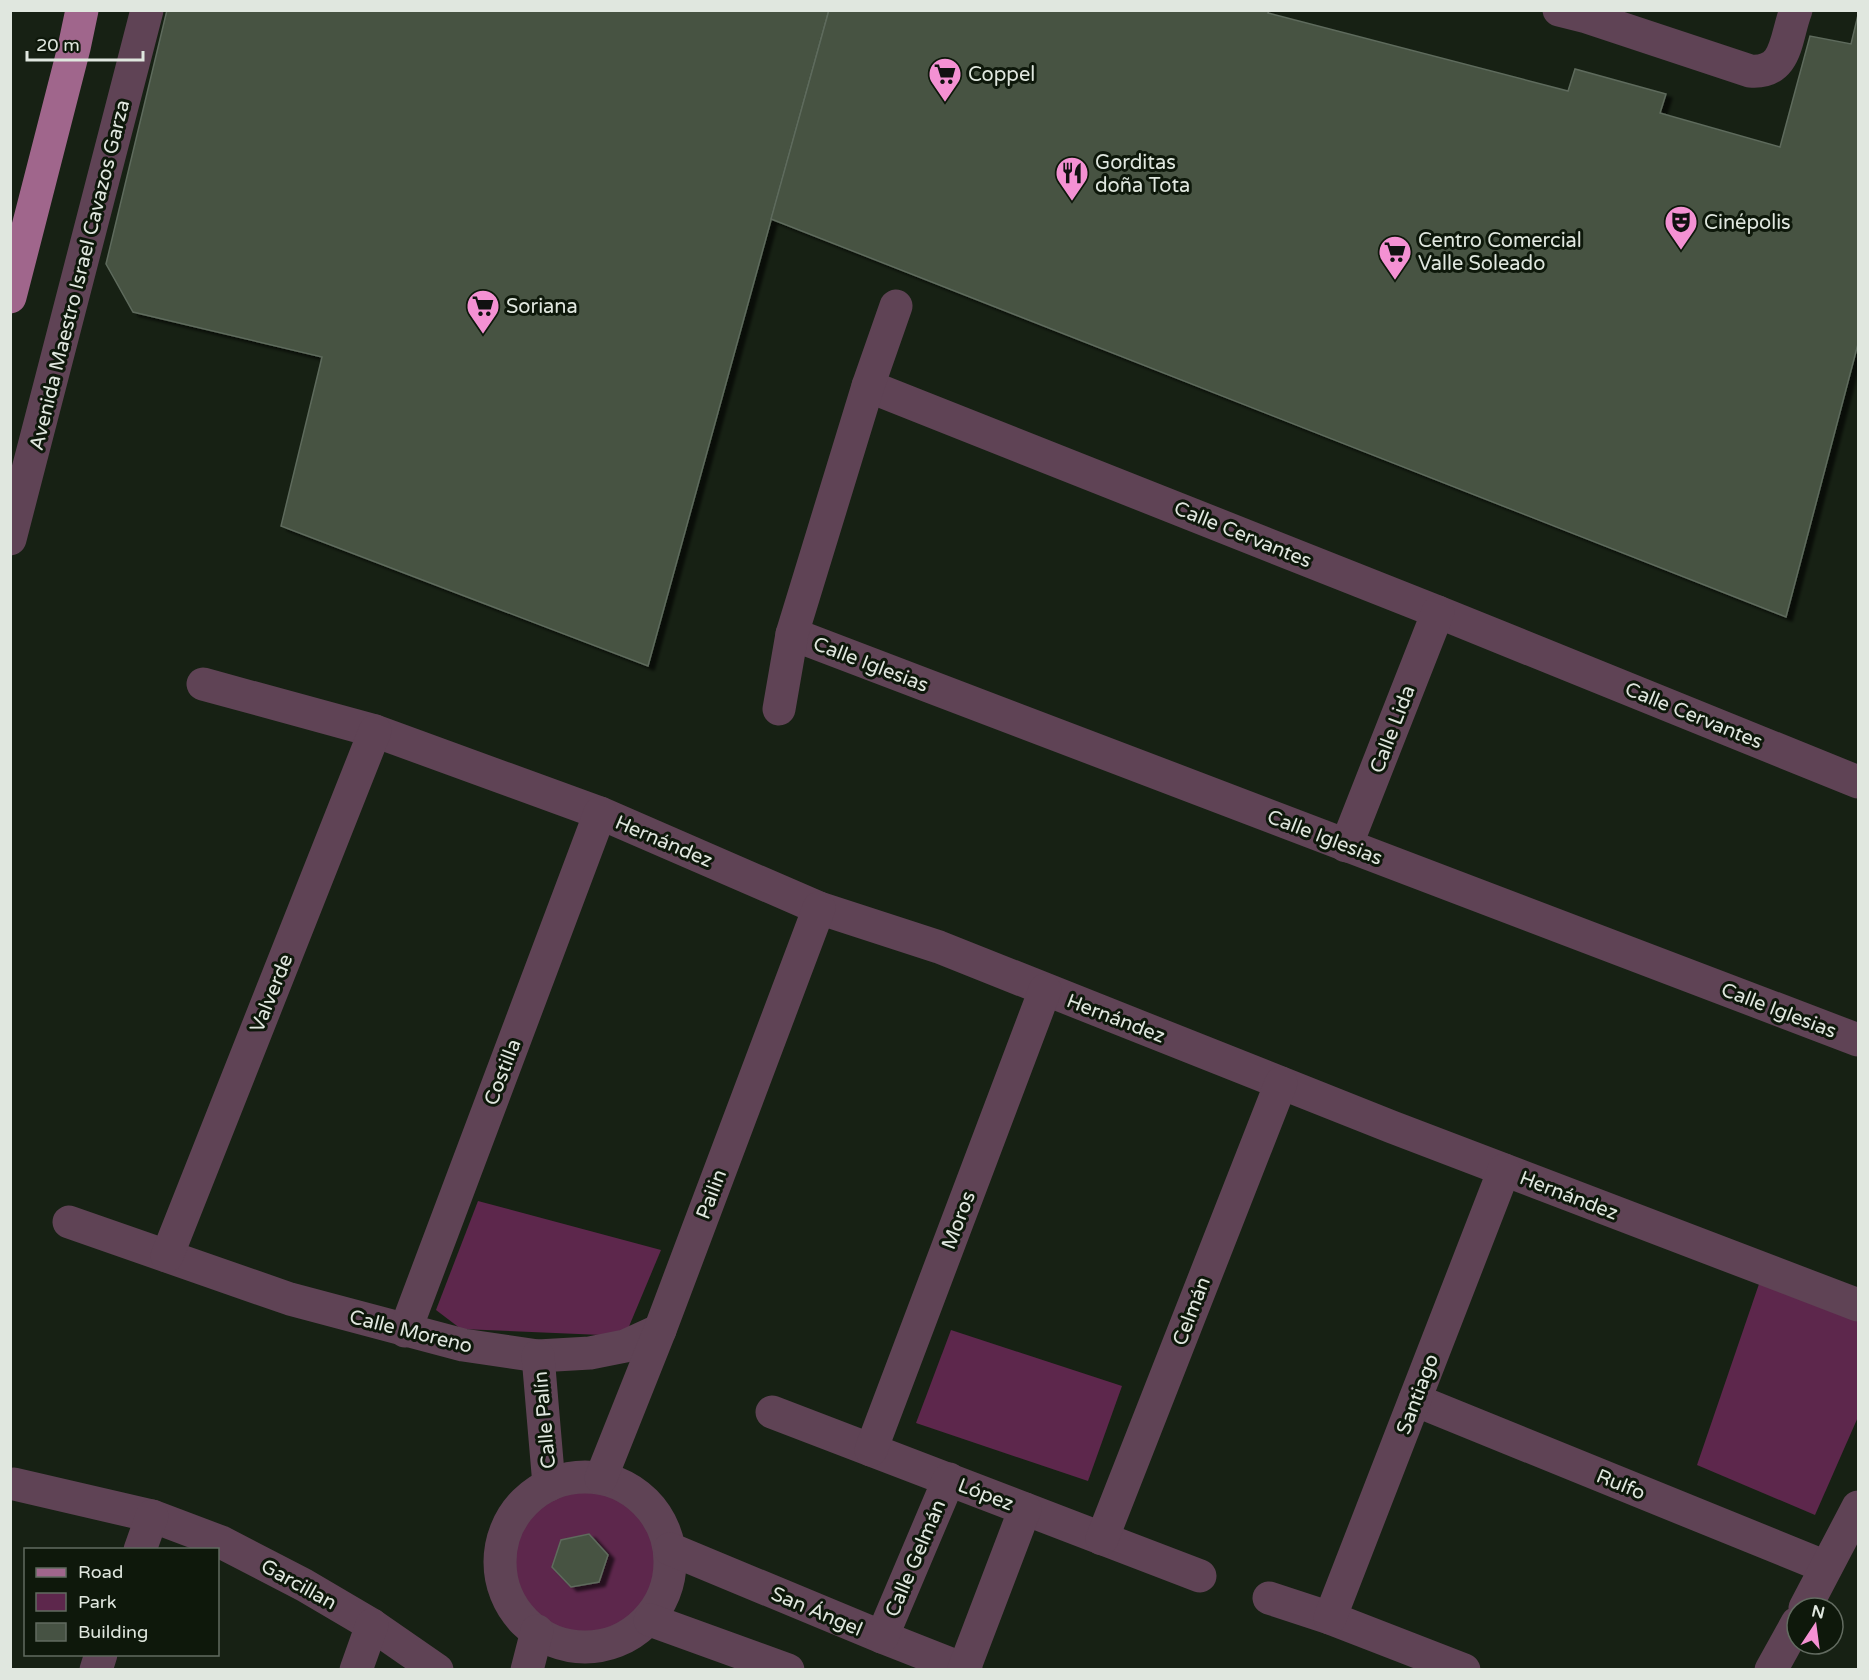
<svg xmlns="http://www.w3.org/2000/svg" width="1869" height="1680" viewBox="0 0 1869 1680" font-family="'Varela Round',sans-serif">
  <defs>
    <filter id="shadow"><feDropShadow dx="6" dy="4" stdDeviation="1.5" flood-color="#0009"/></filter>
  </defs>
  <rect width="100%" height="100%" fill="#172114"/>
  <!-- green -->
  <g fill="#5d274c">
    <polygon points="478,1201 661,1250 625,1336 461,1329 436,1310"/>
    <polygon points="1760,1281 1858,1319 1858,1417 1815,1515 1697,1465"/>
    <polygon points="951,1330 1122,1386 1088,1481 916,1423"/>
    <circle cx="585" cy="1561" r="75"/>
  </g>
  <!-- building -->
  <g fill="#465243" stroke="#5e6b5c" stroke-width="1.5" filter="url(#shadow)">
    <polygon points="167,10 829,10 648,666 281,526 322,357 133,312 106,264"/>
    <polygon points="829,10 1269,10 1268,13 1568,91 1575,69 1666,94 1660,113 1780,147 1810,36 1851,44 1858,15 1858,344 1786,617 771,219"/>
    <polygon points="589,1534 608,1555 599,1582 571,1587 552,1567 561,1540"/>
  </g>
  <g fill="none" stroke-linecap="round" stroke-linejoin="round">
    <!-- minor -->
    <g stroke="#5f4355" stroke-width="33">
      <path d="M 1559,10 L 1587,17 L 1750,71 C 1788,74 1785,38 1796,10"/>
      <polyline points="868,386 1438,612 1858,782"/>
      <polyline points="10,539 147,10"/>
      <polyline points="792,634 1858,1040"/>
      <polyline points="203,684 375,731 600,813 819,908 939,947 1392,1127 1858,1305"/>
      <polyline points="779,709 792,634 868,386 896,306"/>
      <polyline points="1346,846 1438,612"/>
      <polyline points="69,1222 290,1299 463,1345 538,1356 590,1353 625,1346 660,1330"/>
      <polyline points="167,1256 375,731"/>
      <polyline points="405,1331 600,813"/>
      <polyline points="538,1356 549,1485"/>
      <polyline points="1415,1400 1826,1567"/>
      <polyline points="772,1412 1200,1576"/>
      <polyline points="871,1450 1045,990"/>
      <circle cx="585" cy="1562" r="85"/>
      <polyline points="601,1478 660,1330 819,908"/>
      <polyline points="14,1484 152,1516 221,1542 304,1585 372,1625 437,1670"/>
      <polyline points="1102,1539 1281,1083"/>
      <polyline points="670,1549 882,1637 966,1670"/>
      <polyline points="140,1550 152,1516"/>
      <polyline points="1269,1598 1330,1618 1464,1670"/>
      <polyline points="1805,1608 1858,1507"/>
      <polyline points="1330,1618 1504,1170"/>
      <polyline points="650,1620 788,1670"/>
      <polyline points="882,1637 949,1479"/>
      <polyline points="964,1669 1025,1509"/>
      <polyline points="96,1670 101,1654"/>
      <polyline points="356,1670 372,1625"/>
      <polyline points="527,1670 537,1631"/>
      <polyline points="1771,1670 1797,1623"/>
    </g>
    <!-- major -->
    <polyline stroke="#a0668c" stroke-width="33" points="10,297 74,48 82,10"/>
  </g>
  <!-- icons -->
  <defs>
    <g id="supermarket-pin" transform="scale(1.725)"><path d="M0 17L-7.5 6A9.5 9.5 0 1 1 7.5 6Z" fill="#f491d3" stroke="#0e180b"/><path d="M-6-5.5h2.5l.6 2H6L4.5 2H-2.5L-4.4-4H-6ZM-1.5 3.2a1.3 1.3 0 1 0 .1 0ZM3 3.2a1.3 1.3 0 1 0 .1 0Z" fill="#111"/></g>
    <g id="restaurant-pin" transform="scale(1.725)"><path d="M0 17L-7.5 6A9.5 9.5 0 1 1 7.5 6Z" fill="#f491d3" stroke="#0e180b"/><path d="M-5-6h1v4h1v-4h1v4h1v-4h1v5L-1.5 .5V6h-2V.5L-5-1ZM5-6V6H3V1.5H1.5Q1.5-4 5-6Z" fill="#111"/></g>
    <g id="theatre-pin" transform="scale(1.725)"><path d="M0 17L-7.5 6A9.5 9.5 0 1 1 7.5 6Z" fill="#f491d3" stroke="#0e180b"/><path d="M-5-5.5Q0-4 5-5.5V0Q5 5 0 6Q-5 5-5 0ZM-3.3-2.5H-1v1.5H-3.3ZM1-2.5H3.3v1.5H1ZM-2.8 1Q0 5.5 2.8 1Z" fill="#111"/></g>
  </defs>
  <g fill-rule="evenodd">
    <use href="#supermarket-pin" x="945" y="74"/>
    <use href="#restaurant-pin" x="1072" y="173"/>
    <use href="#theatre-pin" x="1681" y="222"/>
    <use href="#supermarket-pin" x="1395" y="252"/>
    <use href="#supermarket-pin" x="483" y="306"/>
  </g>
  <g text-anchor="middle" stroke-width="6" stroke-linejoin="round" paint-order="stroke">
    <!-- poi labels -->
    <g font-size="20" fill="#e0e7df" stroke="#0e180b" text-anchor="start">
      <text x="968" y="81">Coppel</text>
      <text x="1095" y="169">Gorditas<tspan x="1095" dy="23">doña Tota</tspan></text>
      <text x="1704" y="229">Cinépolis</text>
      <text x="1418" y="247">Centro Comercial<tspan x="1418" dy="23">Valle Soleado</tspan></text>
      <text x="506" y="313">Soriana</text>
    </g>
    <!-- street labels -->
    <g font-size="20" fill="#e0e7df" stroke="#0e180b">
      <text transform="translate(79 275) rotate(-76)" y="7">Avenida Maestro Israel Cavazos Garza</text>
      <text transform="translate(1243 534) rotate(22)" y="7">Calle Cervantes</text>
      <text transform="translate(871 664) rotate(21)" y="7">Calle Iglesias</text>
      <text transform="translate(1694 715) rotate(22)" y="7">Calle Cervantes</text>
      <text transform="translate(1392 729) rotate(-69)" y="7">Calle Lida</text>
      <text transform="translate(1325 837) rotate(21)" y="7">Calle Iglesias</text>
      <text transform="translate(664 841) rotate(23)" y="7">Hernández</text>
      <text transform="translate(271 993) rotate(-68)" y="7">Valverde</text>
      <text transform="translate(1779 1010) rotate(21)" y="7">Calle Iglesias</text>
      <text transform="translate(1116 1018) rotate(21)" y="7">Hernández</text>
      <text transform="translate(502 1072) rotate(-69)" y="7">Costilla</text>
      <text transform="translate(711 1194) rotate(-69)" y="7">Pailin</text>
      <text transform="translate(1569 1195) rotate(21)" y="7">Hernández</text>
      <text transform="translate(958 1220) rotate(-69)" y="7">Moros</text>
      <text transform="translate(1191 1311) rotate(-69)" y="7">Celmán</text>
      <text transform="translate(411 1331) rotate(14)" y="7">Calle Moreno</text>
      <text transform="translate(1417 1394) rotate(-69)" y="7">Santiago</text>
      <text transform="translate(544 1420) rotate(-95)" y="7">Calle Palín</text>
      <text transform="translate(1621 1484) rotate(22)" y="7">Rulfo</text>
      <text transform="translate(986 1494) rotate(21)" y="7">López</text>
      <text transform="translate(915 1558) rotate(-67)" y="7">Calle Gelmán</text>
      <text transform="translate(299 1584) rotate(29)" y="7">Garcillan</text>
      <text transform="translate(817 1611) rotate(23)" y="7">San Ángel</text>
    </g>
  </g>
  <!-- border -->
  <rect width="1869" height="1680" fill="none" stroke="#e0e7df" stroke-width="24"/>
  <!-- legend -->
  <rect x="24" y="1548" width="195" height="108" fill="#0e180b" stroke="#626b60" stroke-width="1.5"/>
  <rect x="36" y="1568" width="30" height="9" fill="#a0668c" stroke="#626b60" stroke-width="1.5"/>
  <text x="78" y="1578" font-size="18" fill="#e0e7df">Road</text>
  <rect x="36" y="1593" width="30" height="18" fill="#5d274c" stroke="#626b60" stroke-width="1.5"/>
  <text x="78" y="1608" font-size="18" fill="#e0e7df">Park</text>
  <rect x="36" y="1623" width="30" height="18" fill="#465243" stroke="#626b60" stroke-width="1.5"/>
  <text x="78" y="1638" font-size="18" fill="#e0e7df">Building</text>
  <!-- north arrow -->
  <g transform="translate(1815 1626) rotate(13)"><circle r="28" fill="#0e180b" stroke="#626b60" stroke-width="1.5"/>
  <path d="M0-4.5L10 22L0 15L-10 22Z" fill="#f491d3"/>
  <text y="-9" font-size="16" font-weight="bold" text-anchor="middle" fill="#e0e7df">N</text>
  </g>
  <!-- scale -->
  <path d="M27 51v9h116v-9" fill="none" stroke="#e0e7df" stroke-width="3"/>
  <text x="36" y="51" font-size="18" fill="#e0e7df" stroke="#0e180b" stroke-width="4.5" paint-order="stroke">20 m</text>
</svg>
